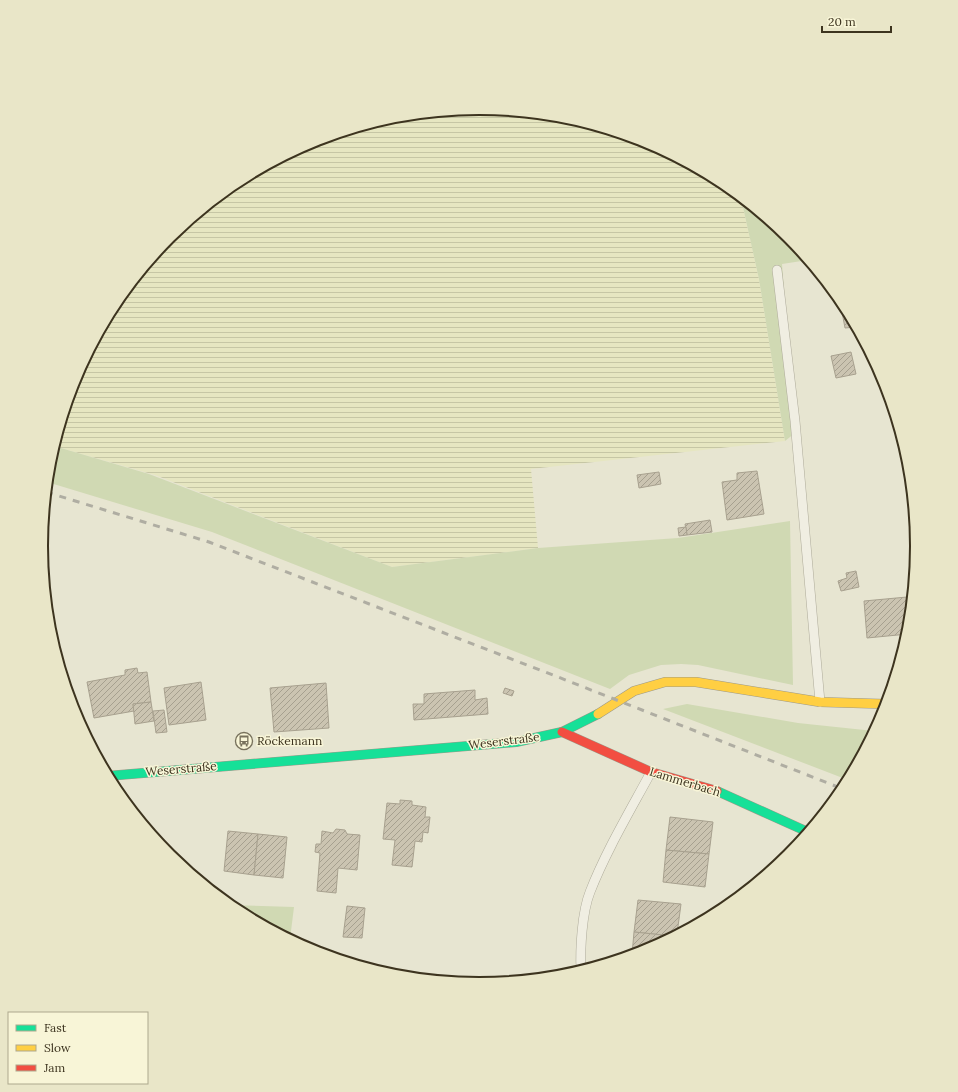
<svg xmlns="http://www.w3.org/2000/svg" width="958" height="1092" viewBox="0 0 958 1092" font-family="Lora,serif">
  <defs>
    <pattern id="farmland-rules" width="6" height="5" patternUnits="userSpaceOnUse"><rect width="6" height="5" fill="#e6e6c1"/><path d="M0 2.5h6" fill="none" stroke="#c6c6a5"/></pattern>
    <pattern id="building-hatch" width="6" height="6" patternUnits="userSpaceOnUse"><rect width="6" height="6" fill="#cbc4b1"/><path d="M-1 1l2-2M0 6l6-6M5 7l2-2" fill="none" stroke="#a6a08f"/></pattern>
  </defs>
  <rect width="100%" height="100%" fill="#e7e5d1"/>
  <!-- farmland -->
  <polygon fill="url(#farmland-rules)" points="479,108 565,116 647,141 723,182 737,194 743,207 759,279 785,441 531,469 538,548 392,567 155,475 54,446 74,378 115,302 169,236 236,182 312,141 394,116"/>
  <!-- grass -->
  <g fill="#d0d9b3">
    <polygon points="737,194 789,236 808,260 782,264 795,433 785,441 759,279 743,207"/>
    <polygon points="54,446 149,474 392,567 538,548 678,538 790,521 793,685 698,665 681,664 661,665 629,675 610,689 212,532 47,482 49,460"/>
    <polygon points="687,704 798,723 874,731 848,780 663,709"/>
    <polygon points="229,905 294,907 290,939 235,910"/>
  </g>
  <g fill="none" stroke-linecap="round" stroke-linejoin="round">
    <!-- stream -->
    <polyline stroke="#bbcec6" stroke-width="7" points="797,246 797,249"/>
  </g>
  <!-- building -->
  <g fill="url(#building-hatch)" stroke="#a8a18f">
    <polygon points="840,299 843,303 848,312 842,312"/>
    <polygon points="842,312 848,312 856,327 845,328"/>
    <polygon points="851,352 856,374 836,378 831,356"/>
    <polygon points="757,471 764,514 727,520 722,482 737,480 737,473"/>
    <polygon points="659,472 661,484 639,488 637,475"/>
    <polygon points="710,520 712,532 687,535 685,524"/>
    <polygon points="686,527 687,535 679,536 678,528"/>
    <polygon points="856,571 859,587 841,591 838,581 847,578 846,573"/>
    <polygon points="907,597 909,623 908,634 867,638 864,601"/>
    <polygon points="137,668 138,673 147,672 151,702 133,704 134,711 94,718 87,682 125,675 125,670"/>
    <polygon points="201,682 206,720 169,725 164,688"/>
    <polygon points="326,683 329,728 274,732 270,688"/>
    <polygon points="505,688 514,691 512,696 503,693"/>
    <polygon points="475,690 475,700 487,698 488,714 414,720 413,704 424,704 424,694"/>
    <polygon points="151,702 154,721 135,724 133,704"/>
    <polygon points="164,710 167,732 156,733 153,711"/>
    <polygon points="400,800 412,801 412,805 426,807 425,817 430,817 428,833 423,832 422,842 415,841 412,867 392,865 395,840 383,839 387,803 400,804"/>
    <polygon points="670,817 713,822 709,854 666,850"/>
    <polygon points="336,829 345,830 347,834 360,835 357,870 338,868 336,893 317,891 320,853 315,852 316,844 321,844 322,831 333,833"/>
    <polygon points="228,831 258,834 254,875 224,871"/>
    <polygon points="258,834 287,837 283,878 254,875"/>
    <polygon points="666,850 709,854 705,887 663,882"/>
    <polygon points="638,900 681,904 677,934 673,936 634,932"/>
    <polygon points="347,906 365,908 362,938 343,937"/>
    <polygon points="634,932 673,936 646,951 632,955"/>
  </g>
  <g fill="none" stroke-linecap="round" stroke-linejoin="round">
    <!-- lane casing -->
    <g stroke="#adaa99" stroke-width="10">
      <g id="lane">
        <polyline points="777,270 795,421 820,702"/>
        <path d="M 581,970 C 580,949 582,912 590,892 C 606,851 630,811 651,772"/>
      </g>
    </g>
    <!-- fast casing -->
    <g stroke="#9d9989" stroke-width="10">
      <g id="fast">
        <polyline points="107,776 516,742 562,732 598,714"/>
        <polyline points="717,791 808,832"/>
      </g>
    </g>
    <!-- slow casing -->
    <g stroke="#9d9989" stroke-width="10">
      <polyline id="slow" points="598,714 634,691 665,682 696,682 820,702 886,704"/>
    </g>
    <!-- jam casing -->
    <g stroke="#9d9989" stroke-width="10">
      <polyline id="jam" points="562,732 651,772 717,791"/>
    </g>
    <!-- lane -->
    <use href="#lane" stroke="#f0eee2" stroke-width="9"/>
    <!-- fast -->
    <use href="#fast" stroke="#16e098" stroke-width="9"/>
    <!-- slow -->
    <use href="#slow" stroke="#ffcf43" stroke-width="9"/>
    <!-- jam -->
    <use href="#jam" stroke="#f24e42" stroke-width="9"/>
    <!-- rail -->
    <polyline stroke="#afada2" stroke-width="3" stroke-dasharray="7 7" stroke-linecap="butt" points="46,492 209,542 558,677 843,789"/>
  </g>
  <!-- icons -->
  <defs>
    <g id="bus-ring" transform="scale(0.9)"><circle r="9.5" fill="#f8f5d7" stroke="#78725d" stroke-width="1.5"/><path d="M-5-6H5V4H4V6H2V4H-2V6H-4V4H-5ZM-3.5-4V0h7V-4ZM-3.5 1.2v1.5H-2V1.2ZM2 1.2v1.5H3.5V1.2Z" fill="#78725d"/></g>
  </defs>
  <g fill-rule="evenodd">
    <use href="#bus-ring" x="244" y="741"/>
  </g>
  <g text-anchor="middle" stroke-width="3" stroke-linejoin="round" paint-order="stroke">
    <!-- poi labels -->
    <g font-size="12" fill="#3d341f" stroke="#f8f5d7" text-anchor="start">
      <text x="257" y="745">Röckemann</text>
    </g>
    <!-- street labels -->
    <g font-size="12" fill="#3d341f" stroke="#f8f5d7">
      <text transform="translate(504 741) rotate(-7)" y="4">Weserstraße</text>
      <text transform="translate(181 769) rotate(-5)" y="4">Weserstraße</text>
      <text transform="translate(685 782) rotate(17)" y="4">Lammerbach</text>
    </g>
  </g>
  <!-- crop -->
  <path d="M0 0H958V1092H0ZM48 546a431 431 0 1 1 862 0a431 431 0 1 1-862 0Z" fill="#e9e6c8" fill-rule="evenodd"/>
  <path fill="none" stroke="#3d341f" stroke-width="2" d="M48 546a431 431 0 1 1 862 0a431 431 0 1 1-862 0Z"/>
  <!-- legend -->
  <rect x="8" y="1012" width="140" height="72" fill="#f8f5d7" stroke="#ada88d"/>
  <rect x="16" y="1025" width="20" height="6" fill="#16e098" stroke="#ada88d"/>
  <text x="44" y="1032" font-size="12" fill="#3d341f">Fast</text>
  <rect x="16" y="1045" width="20" height="6" fill="#ffcf43" stroke="#ada88d"/>
  <text x="44" y="1052" font-size="12" fill="#3d341f">Slow</text>
  <rect x="16" y="1065" width="20" height="6" fill="#f24e42" stroke="#ada88d"/>
  <text x="44" y="1072" font-size="12" fill="#3d341f">Jam</text>
  <!-- scale -->
  <path d="M822 26v6h69v-6" fill="none" stroke="#3d341f" stroke-width="2"/>
  <text x="828" y="26" font-size="12" fill="#3d341f" stroke="#f8f5d7" stroke-width="3" paint-order="stroke">20 m</text>
</svg>
